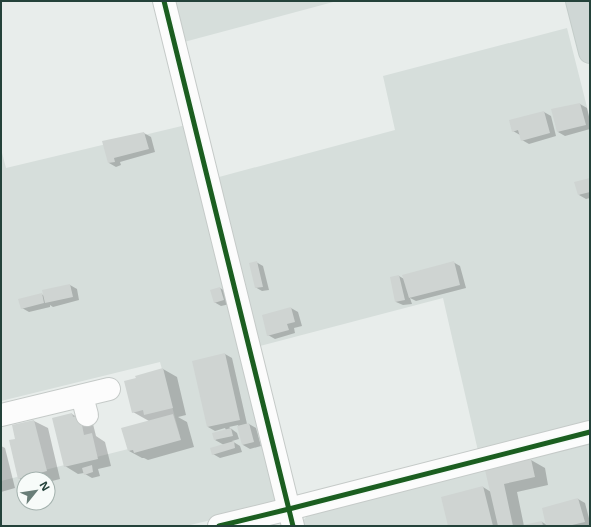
<svg xmlns="http://www.w3.org/2000/svg" width="591" height="527" viewBox="0 0 591 527" font-family="'Open Sans',sans-serif">
  <rect width="100%" height="100%" fill="#e8edeb"/>
  <!-- built -->
  <g fill="#d6dedb" fill-rule="evenodd">
    <polygon points="174,1 337,1 184,42"/>
    <polygon points="567,28 590,119 590,424 478,451 443,298 260,346 219,177 395,130 383,76"/>
    <path d="M 186,125 L 282,503 L 186,526 L 1,526 L 1,481 L 180,436 L 160,362 L 1,401 L 1,149 L 6,168 ZM 24,479 L 48,479 L 48,503 L 24,503 Z"/>
    <polygon points="590,439 590,526 305,526 303,521 312,509"/>
  </g>
  <!-- shadow -->
  <g fill="#0003">
    <polygon points="580,104 587,108 590,121 590,129 565,136 558,132"/>
    <polygon points="544,112 551,116 556,136 529,144 522,140 520,135 513,131"/>
    <polygon points="144,133 151,137 155,152 120,162 121,165 116,167 109,163 104,142"/>
    <polygon points="590,179 590,198 586,199 579,195"/>
    <polygon points="256,262 263,266 269,290 262,291 255,287"/>
    <polygon points="453,262 460,266 466,288 416,301 410,298 412,304 403,305 396,302 399,276 404,279"/>
    <polygon points="70,285 77,289 79,300 53,307 50,305 50,307 29,312 22,308 41,294 45,296"/>
    <polygon points="220,288 227,292 230,304 221,306 214,302"/>
    <polygon points="291,308 298,312 302,326 294,328 295,333 275,339 268,335"/>
    <polygon points="225,354 232,358 247,424 249,424 256,428 261,446 250,449 243,445 238,425 229,427 237,433 239,439 232,441 240,446 242,452 220,458 213,454 224,445 215,440 226,430 225,428 215,431 208,427"/>
    <polygon points="163,369 177,377 186,415 178,417 187,422 194,447 148,460 144,458 142,458 129,451 149,421 133,412"/>
    <polygon points="72,414 77,417 80,416 93,424 96,436 105,442 111,466 98,469 100,476 92,478 85,474 84,473 78,474 65,466"/>
    <polygon points="34,421 48,428 60,479 48,482 48,479 24,479 24,481 19,478 16,439 13,426"/>
    <polygon points="1,446 5,448 15,488 1,492"/>
    <polygon points="531,460 545,468 548,485 517,492 524,526 449,526 483,487 491,492"/>
    <polygon points="578,499 585,503 590,522 590,526 525,526 542,522 547,525"/>
  </g>
  <!-- building -->
  <g fill="#cfd4d2">
    <polygon points="580,103 586,125 557,132 551,109"/>
    <polygon points="544,111 550,133 521,141 518,130 512,132 509,120"/>
    <polygon points="144,132 149,149 114,158 115,162 108,163 102,141"/>
    <polygon points="590,178 590,192 578,195 574,182"/>
    <polygon points="257,261 263,287 255,288 249,263"/>
    <polygon points="454,261 460,285 409,298 402,275"/>
    <polygon points="399,275 405,300 395,302 390,277"/>
    <polygon points="70,284 73,297 45,303 42,290"/>
    <polygon points="220,287 224,300 214,303 210,290"/>
    <polygon points="42,293 44,303 21,309 18,299"/>
    <polygon points="291,307 295,322 287,324 289,330 267,336 262,315"/>
    <polygon points="225,353 240,420 207,427 192,361"/>
    <polygon points="163,368 173,408 144,415 143,410 132,413 124,381 136,378 135,376"/>
    <polygon points="72,413 73,417 80,415 84,435 92,433 98,459 64,467 52,418"/>
    <polygon points="173,414 181,440 134,453 133,450 128,451 121,428"/>
    <polygon points="34,420 47,471 18,479 9,440 15,439 12,425"/>
    <polygon points="249,423 254,442 242,445 237,426"/>
    <polygon points="231,428 233,436 214,440 212,433"/>
    <polygon points="234,441 235,448 212,455 210,448"/>
    <polygon points="531,459 535,477 504,484 513,526 498,526 485,470"/>
    <polygon points="92,465 93,472 84,475 82,468"/>
    <polygon points="483,486 493,526 448,526 441,497"/>
    <polygon points="578,498 585,522 568,526 546,526 542,508"/>
    <polygon points="542,521 543,526 523,526 523,525"/>
  </g>
  <g fill="none" stroke-linecap="round" stroke-linejoin="round">
    <!-- minor casing -->
    <g stroke="#c5cac8" stroke-width="24">
      <g id="minor">
        <polyline points="164,1 293,526"/>
        <polyline points="82,396 87,415"/>
        <polyline points="1,415 109,389"/>
        <polyline points="219,526 289,509 590,432"/>
      </g>
    </g>
    <!-- major casing -->
    <g stroke="#c3ccc9" stroke-width="24">
      <polyline id="major" points="577,1 590,52"/>
    </g>
    <!-- minor -->
    <use href="#minor" stroke="#fcfcfc" stroke-width="22"/>
    <!-- major -->
    <use href="#major" stroke="#cfd7d5" stroke-width="22"/>
    <!-- cycleway casing -->
    <g stroke="#f7fbf9" stroke-width="8">
      <g id="cycleway">
        <polyline points="164,1 293,526"/>
        <polyline points="219,526 289,509 590,432"/>
      </g>
    </g>
    <!-- cycleway -->
    <use href="#cycleway" stroke="#1b5e20" stroke-width="5"/>
  </g>
  <!-- border -->
  <rect width="591" height="527" fill="none" stroke="#24423a" stroke-width="4"/>
  <!-- north arrow -->
  <g transform="translate(36 491) rotate(60)"><circle r="19" fill="#f7fbf9" stroke="#a3b1ad"/>
  <path d="M0-3L7 15L0 10L-7 15Z" fill="#697e78"/>
  <text y="-6" font-size="11" font-weight="bold" text-anchor="middle" fill="#24423a">N</text>
  </g>
</svg>
